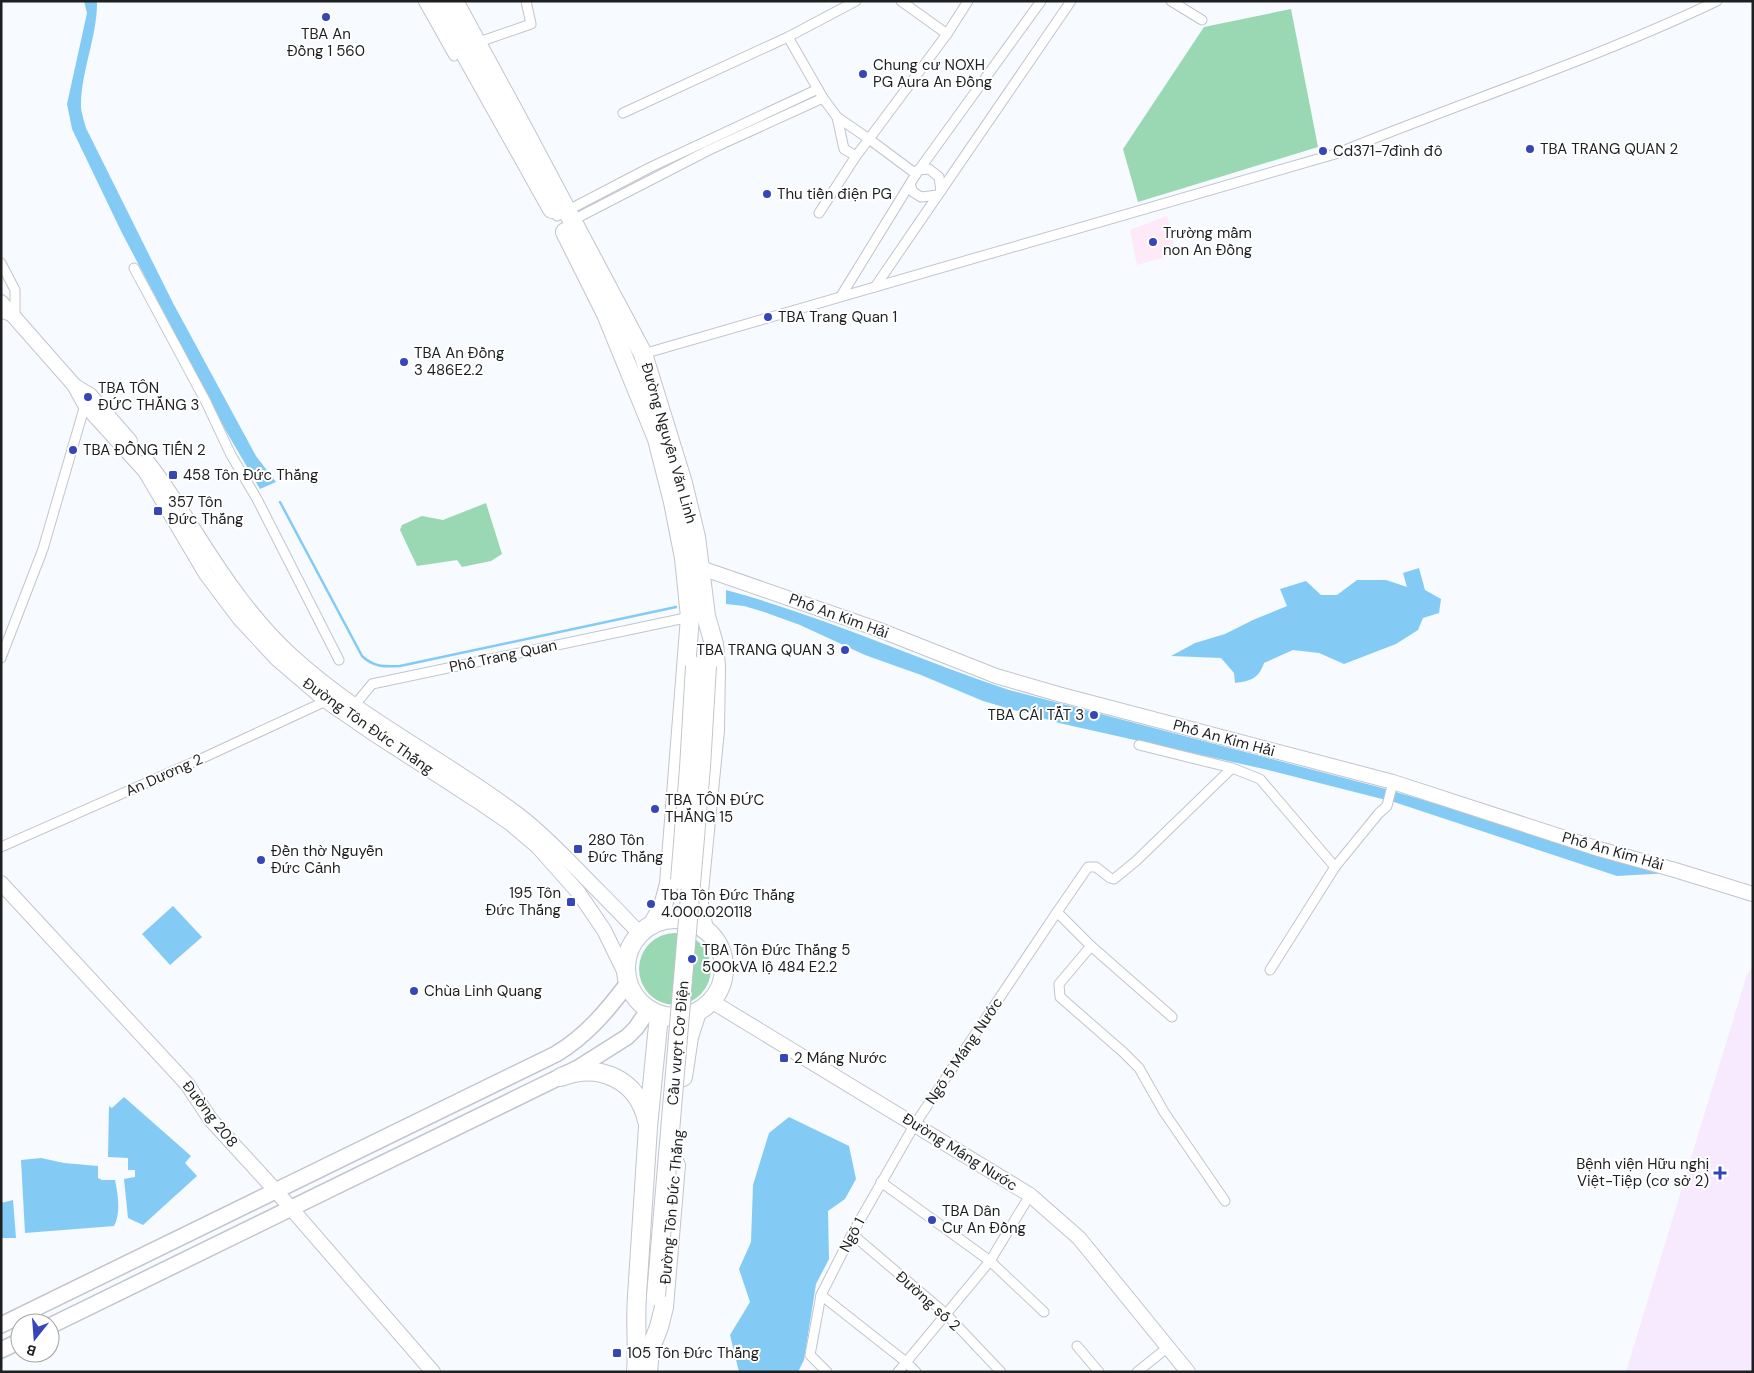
<svg xmlns="http://www.w3.org/2000/svg" width="1754" height="1373" viewBox="0 0 1754 1373" font-family="'DM Sans',sans-serif">
  <rect width="100%" height="100%" fill="#f7fafe"/>
  <!-- education -->
  <polygon fill="#fde9f8" points="1167,216 1176,254 1137,265 1130,230"/>
  <!-- medical -->
  <polygon fill="#f8eafe" points="1753,967 1753,1372 1626,1372 1747,974"/>
  <!-- green -->
  <g fill="#99d8b3">
    <polygon points="1291,9 1318,147 1138,202 1123,149 1204,27"/>
    <polygon points="486,503 502,554 491,561 462,567 457,560 417,566 400,530 402,525 422,516 443,520"/>
    <circle cx="675" cy="969" r="36"/>
  </g>
  <!-- water -->
  <g fill="#83cbf5">
    <path d="M 84,1 L 96,1 L 97,3 C 97,38 80,74 81,108 C 82,115 84,121 86,128 L 173,303 L 256,456 L 276,482 L 260,489 L 226,431 L 122,233 L 72,129 L 67,104 L 87,13 Z"/>
    <path d="M 1419,568 L 1425,590 L 1441,599 L 1439,613 L 1423,618 L 1418,630 L 1396,644 L 1344,664 L 1319,653 L 1293,650 L 1264,663 C 1259,678 1251,681 1235,683 L 1234,673 L 1221,658 L 1171,656 L 1195,643 L 1225,634 L 1253,620 L 1287,606 L 1280,589 L 1306,581 L 1321,595 L 1337,595 L 1357,580 L 1386,580 L 1407,587 L 1403,573 Z"/>
    <path d="M 726,590 C 823,616 914,658 1009,690 L 1386,789 L 1670,873 L 1617,876 L 1394,802 L 1264,769 L 1059,723 L 983,701 L 921,675 L 865,655 L 800,625 L 761,611 L 744,606 L 726,604 Z"/>
    <polygon points="173,906 202,937 170,965 142,934"/>
    <polygon points="124,1097 191,1156 185,1163 197,1176 143,1225 128,1218 124,1179 135,1177 135,1170 128,1170 128,1158 108,1157 109,1106 112,1108"/>
    <polygon points="789,1117 849,1146 856,1179 845,1199 828,1211 829,1259 816,1284 804,1360 798,1372 739,1372 730,1335 750,1302 739,1269 751,1242 753,1185 769,1133"/>
    <path d="M 41,1158 L 64,1163 L 98,1166 L 98,1178 L 102,1180 L 115,1180 C 118,1194 121,1214 114,1226 L 25,1233 L 21,1160 Z"/>
    <polygon points="13,1200 16,1238 1,1238 1,1203"/>
  </g>
  <g fill="none" stroke-linecap="round" stroke-linejoin="round">
    <!-- stream -->
    <path stroke="#83cbf5" stroke-width="2.5" d="M 280,502 L 362,656 C 374,667 383,667 400,666 L 676,607"/>
    <!-- street casing -->
    <g stroke="#c1c5cc" stroke-width="11">
      <g id="street">
        <polyline points="423,1 454,56"/>
        <polyline points="901,1 947,34 869,139 916,174"/>
        <polyline points="1171,1 1202,20"/>
        <polyline points="947,34 968,1"/>
        <polyline points="788,37 823,98 837,117 869,139 856,156 819,213"/>
        <polyline points="476,43 531,24 526,1"/>
        <polyline points="623,113 788,37 856,1"/>
        <polyline points="837,117 844,149 856,156"/>
        <polyline points="918,170 929,169 939,177 941,191"/>
        <polyline points="910,184 913,192 921,197 938,195"/>
        <polyline points="557,216 651,167 818,89"/>
        <polyline points="571,221 709,150 823,98"/>
        <polyline points="1,263 15,290 15,318 1,313"/>
        <polyline points="134,268 206,402 231,455 257,499 339,660"/>
        <polyline points="875,287 1071,1"/>
        <polyline points="841,296 916,174 1041,1"/>
        <path d="M 643,354 L 1335,154 C 1462,102 1593,60 1717,1"/>
        <polyline points="1,658 43,549 85,405"/>
        <polyline points="351,705 354,706 372,684 690,617"/>
        <polyline points="1139,745 1232,768"/>
        <polyline points="1,847 205,757 326,701 330,702"/>
        <polyline points="1091,946 1059,984 1060,997 1123,1052 1139,1068 1164,1112 1225,1201"/>
        <polyline points="1270,970 1335,867 1379,813 1387,806 1393,782"/>
        <polyline points="1172,1017 1091,946 1057,912 1088,867 1096,867 1110,878 1114,879 1136,861 1232,768 1260,779 1335,867"/>
        <polyline points="881,1182 990,1261 1044,1312"/>
        <polyline points="852,1234 946,1314 1001,1372"/>
        <polyline points="821,1295 906,1362 916,1372"/>
        <polyline points="1077,1346 1099,1372"/>
        <polyline points="827,1372 810,1355 821,1295 852,1234 915,1124 1057,912"/>
        <polyline points="898,1372 990,1261 1030,1195"/>
        <polyline points="1137,1372 1167,1348"/>
      </g>
    </g>
    <!-- secondary casing -->
    <g stroke="#c1c5cc" stroke-width="16">
      <g id="secondary">
        <polyline points="1,302 74,385 85,405 145,471 206,574 239,618 277,659 326,701 371,732 476,800 511,824 538,847 578,892 604,930 626,975"/>
        <polyline points="75,386 90,395 130,441"/>
        <path d="M 147,461 C 166,485 179,507 196,533 C 223,576 253,620 291,655 C 358,717 443,758 516,813 C 538,829 558,850 577,869 C 598,891 620,912 640,934"/>
        <polyline points="701,568 877,629 996,676 1058,694 1393,782 1599,849 1675,870 1753,894"/>
        <polyline points="1,883 187,1084 211,1120 276,1191 433,1372"/>
        <polyline points="711,1001 1030,1195 1079,1238 1188,1372"/>
      </g>
    </g>
    <!-- primary casing -->
    <g stroke="#c1c5cc" stroke-width="18">
      <g id="primary">
        <path d="M 1,1325 L 556,1054 C 586,1036 607,1011 628,983"/>
        <polyline points="50,1326 578,1068 627,1037 636,1028 649,1009"/>
        <polyline points="1,1350 20,1341"/>
      </g>
    </g>
    <!-- highway casing -->
    <g stroke="#c1c5cc" stroke-width="20">
      <g id="highway">
        <polyline points="438,1 463,50 552,209"/>
        <polyline points="454,1 523,128 643,354 683,483 696,537 706,616 714,644 716,666 715,730 699,891 699,906 704,929"/>
        <polyline points="565,232 606,314 657,439 673,502 684,558 690,617 669,884 663,906 652,925"/>
        <circle cx="675" cy="968" r="49"/>
        <path d="M 561,1077 C 598,1062 638,1079 647,1121"/>
        <polyline points="683,1077 689,1037 697,1012"/>
        <path d="M 636,1372 C 638,1347 635,1322 637,1296 L 648,1127 L 659,1015"/>
        <polyline points="648,1372 650,1350 659,1327 664,1307 676,1165"/>
      </g>
    </g>
    <!-- street -->
    <use href="#street" stroke="#fff" stroke-width="9"/>
    <!-- secondary -->
    <use href="#secondary" stroke="#fff" stroke-width="14"/>
    <!-- primary -->
    <use href="#primary" stroke="#fff" stroke-width="15"/>
    <!-- highway -->
    <use href="#highway" stroke="#fff" stroke-width="18"/>
    <!-- highway-bridge casing -->
    <g stroke="#c1c5cc" stroke-width="20" stroke-linecap="butt">
      <g id="highway-bridge">
        <polyline points="680,880 689,768 695,666"/>
        <polyline points="656,1296 701,767 707,666"/>
      </g>
    </g>
    <!-- highway-bridge -->
    <use href="#highway-bridge" stroke="#fff" stroke-width="18"/>
  </g>
  <!-- markers -->
  <g fill="#3645b8" stroke="#fff" stroke-width="2">
    <circle cx="326" cy="17" r="5"/>
    <circle cx="863" cy="74" r="5"/>
    <circle cx="1530" cy="149" r="5"/>
    <circle cx="1323" cy="151" r="5"/>
    <circle cx="767" cy="194" r="5"/>
    <circle cx="1153" cy="242" r="5"/>
    <circle cx="768" cy="317" r="5"/>
    <circle cx="404" cy="362" r="5"/>
    <circle cx="88" cy="397" r="5"/>
    <circle cx="73" cy="450" r="5"/>
    <rect x="168" y="470" width="10" height="10" rx="2.5"/>
    <rect x="153" y="506" width="10" height="10" rx="2.5"/>
    <circle cx="845" cy="650" r="5"/>
    <circle cx="1094" cy="715" r="5"/>
    <circle cx="655" cy="809" r="5"/>
    <rect x="573" y="844" width="10" height="10" rx="2.5"/>
    <circle cx="261" cy="860" r="5"/>
    <rect x="566" y="897" width="10" height="10" rx="2.5"/>
    <circle cx="651" cy="904" r="5"/>
    <circle cx="692" cy="959" r="5"/>
    <circle cx="414" cy="991" r="5"/>
    <rect x="779" y="1053" width="10" height="10" rx="2.5"/>
    <path d="M1717.5 1165.5h5v5h5v5h-5v5h-5v-5h-5v-5h5z"/>
    <circle cx="932" cy="1220" r="5"/>
    <rect x="612" y="1348" width="10" height="10" rx="2.5"/>
  </g>
  <g text-anchor="middle" stroke-width="4" stroke-linejoin="round" paint-order="stroke">
    <!-- poi labels -->
    <g font-size="15" fill="#1d1f21" stroke="#fff" text-anchor="start">
      <text x="326" y="39" text-anchor="middle">TBA An<tspan x="326" dy="17">Đồng 1 560</tspan></text>
      <text x="873" y="70">Chung cư NOXH<tspan x="873" dy="17">PG Aura An Đồng</tspan></text>
      <text x="1540" y="154">TBA TRANG QUAN 2</text>
      <text x="1333" y="156">Cd371-7đình đô</text>
      <text x="777" y="199">Thu tiền điện PG</text>
      <text x="1163" y="238">Trường mầm<tspan x="1163" dy="17">non An Đồng</tspan></text>
      <text x="778" y="322">TBA Trang Quan 1</text>
      <text x="414" y="358">TBA An Đồng<tspan x="414" dy="17">3 486E2.2</tspan></text>
      <text x="98" y="393">TBA TÔN<tspan x="98" dy="17">ĐỨC THẮNG 3</tspan></text>
      <text x="83" y="455">TBA ĐỒNG TIẾN 2</text>
      <text x="183" y="480">458 Tôn Đức Thắng</text>
      <text x="168" y="507">357 Tôn<tspan x="168" dy="17">Đức Thắng</tspan></text>
      <text x="835" y="655" text-anchor="end">TBA TRANG QUAN 3</text>
      <text x="1084" y="720" text-anchor="end">TBA CÁI TẮT 3</text>
      <text x="665" y="805">TBA TÔN ĐỨC<tspan x="665" dy="17">THẮNG 15</tspan></text>
      <text x="588" y="845">280 Tôn<tspan x="588" dy="17">Đức Thắng</tspan></text>
      <text x="271" y="856">Đền thờ Nguyễn<tspan x="271" dy="17">Đức Cảnh</tspan></text>
      <text x="561" y="898" text-anchor="end">195 Tôn<tspan x="561" dy="17">Đức Thắng</tspan></text>
      <text x="661" y="900">Tba Tôn Đức Thắng<tspan x="661" dy="17">4.000.020118</tspan></text>
      <text x="702" y="955">TBA Tôn Đức Thắng 5<tspan x="702" dy="17">500kVA lộ 484 E2.2</tspan></text>
      <text x="424" y="996">Chùa Linh Quang</text>
      <text x="794" y="1063">2 Máng Nước</text>
      <text x="1709" y="1169" text-anchor="end">Bệnh viện Hữu nghị<tspan x="1709" dy="17">Việt-Tiệp (cơ sở 2)</tspan></text>
      <text x="942" y="1216">TBA Dân<tspan x="942" dy="17">Cư An Đồng</tspan></text>
      <text x="627" y="1358">105 Tôn Đức Thắng</text>
    </g>
    <!-- street labels -->
    <g font-size="15" fill="#1d1f21" stroke="#fff">
      <text transform="translate(669 443) rotate(74)" y="5">Đường Nguyễn Văn Linh</text>
      <text transform="translate(839 616) rotate(20)" y="5">Phố An Kim Hải</text>
      <text transform="translate(503 656) rotate(-12)" y="5">Phố Trang Quan</text>
      <text transform="translate(368 726) rotate(35)" y="5">Đường Tôn Đức Thắng</text>
      <text transform="translate(1224 738) rotate(15)" y="5">Phố An Kim Hải</text>
      <text transform="translate(164 775) rotate(-24)" y="5">An Dương 2</text>
      <text transform="translate(1613 851) rotate(16)" y="5">Phố An Kim Hải</text>
      <text transform="translate(678 1043) rotate(-85)" y="5">Cầu vượt Cơ Điện</text>
      <text transform="translate(964 1051) rotate(-56)" y="5">Ngõ 5 Máng Nước</text>
      <text transform="translate(210 1114) rotate(52)" y="5">Đường 208</text>
      <text transform="translate(960 1152) rotate(32)" y="5">Đường Máng Nước</text>
      <text transform="translate(672 1207) rotate(-85)" y="5">Đường Tôn Đức Thắng</text>
      <text transform="translate(852 1235) rotate(-62)" y="5">Ngõ 1</text>
      <text transform="translate(928 1301) rotate(42)" y="5">Đường số 2</text>
    </g>
  </g>
  <!-- border -->
  <rect width="1754" height="1373" fill="none" stroke="#1d1f21" stroke-width="5"/>
  <!-- north arrow -->
  <g transform="translate(35 1338) rotate(197)"><circle r="24" fill="#ffffff" stroke="#a5a5a6"/>
  <path d="M0-4L9 19L0 12L-9 19Z" fill="#3645b8"/>
  <text y="-8" font-size="14" font-weight="bold" text-anchor="middle" fill="#1d1f21">B</text>
  </g>
</svg>
